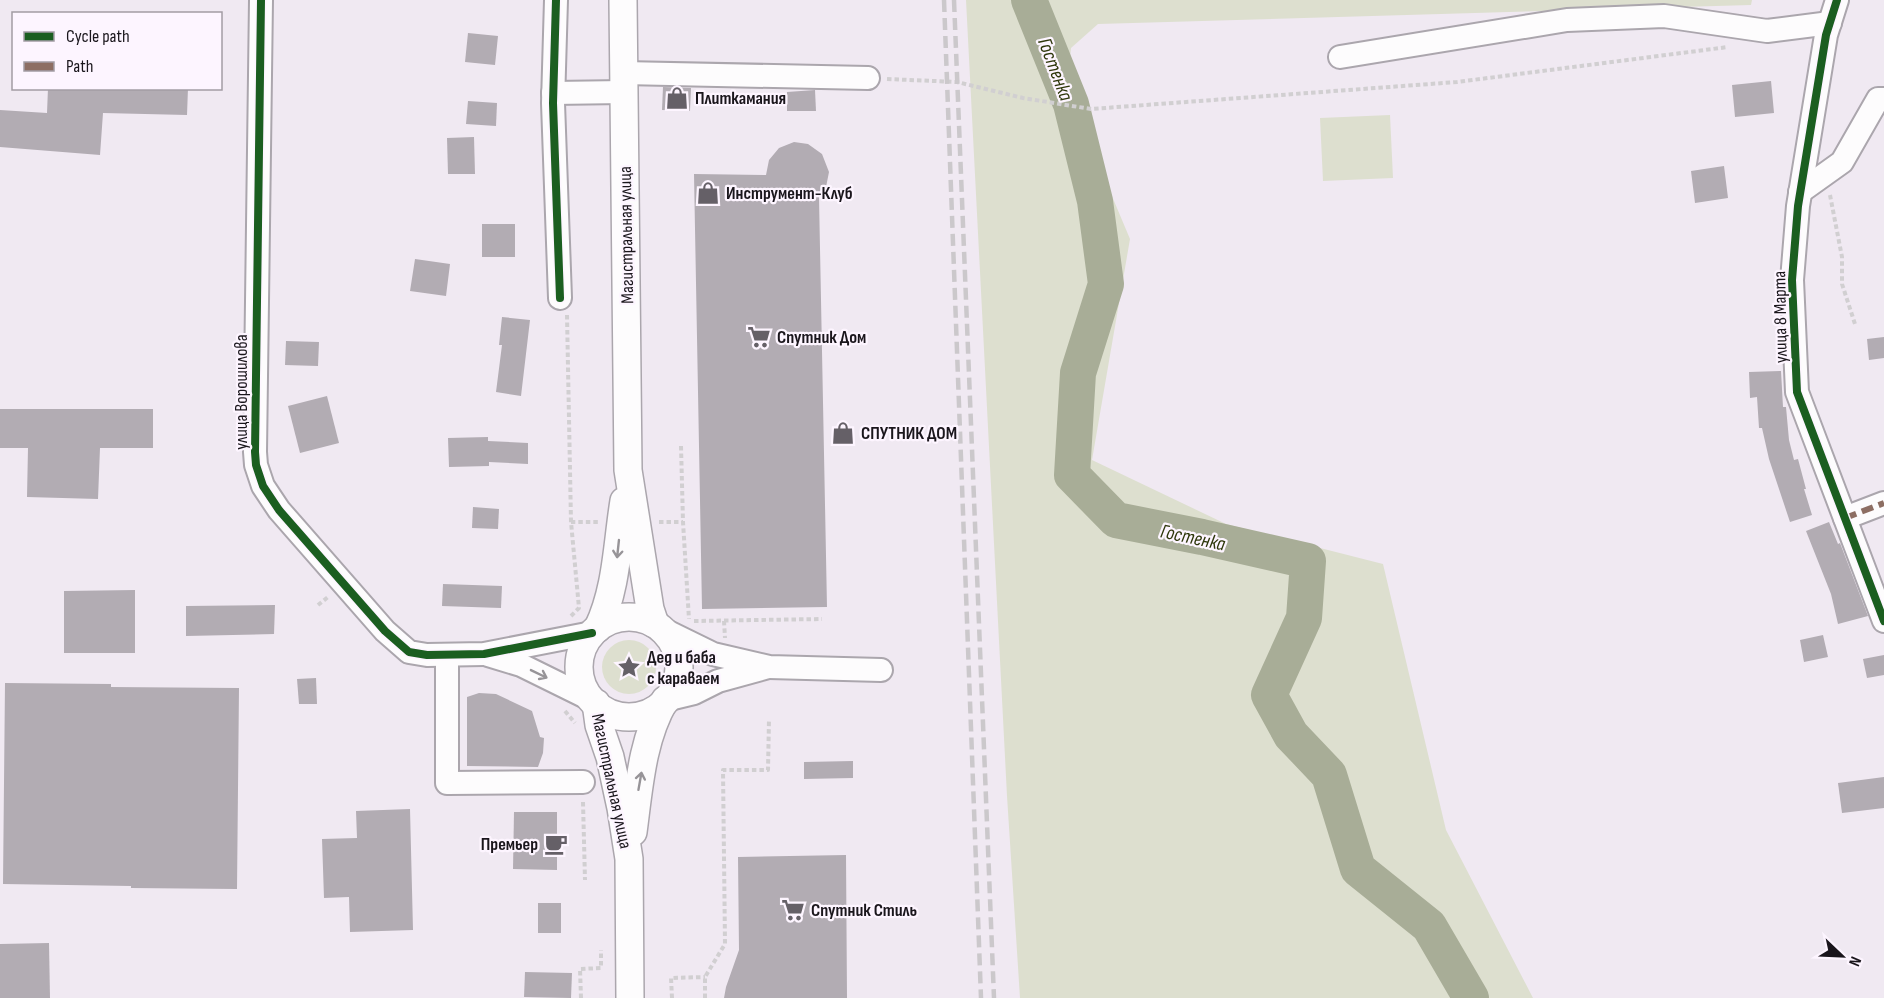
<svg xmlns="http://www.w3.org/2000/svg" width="1884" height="998" viewBox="0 0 1884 998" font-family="'Sofia Sans Condensed',sans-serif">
  <rect width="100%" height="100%" fill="#f0e9f2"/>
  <!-- green -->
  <g fill="#dddfcf">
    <polygon points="966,0 1752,0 1751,5 1098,24 1071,48 1067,89 1130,239 1092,460 1226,524 1383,564 1446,830 1533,998 1020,998 1007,796"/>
    <polygon points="1390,115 1393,178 1323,181 1320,118"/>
    <circle cx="629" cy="667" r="27"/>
  </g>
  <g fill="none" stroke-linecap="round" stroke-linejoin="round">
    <!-- river -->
    <polyline stroke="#a8ad97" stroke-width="36" points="1029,0 1071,104 1095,201 1106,284 1078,373 1072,475 1116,520 1202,537 1308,561 1304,618 1269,695 1291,735 1329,775 1358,869 1429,926 1471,998"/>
  </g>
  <!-- building -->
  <g fill="#b2acb3">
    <polygon points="468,33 498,36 495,65 465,62"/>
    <polygon points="1771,81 1774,113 1735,117 1732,85"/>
    <polygon points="663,87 691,88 690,111 662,110"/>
    <polygon points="48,88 188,88 187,115 103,113 100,155 0,147 0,110 47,113"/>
    <polygon points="815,90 816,111 787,111 787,92"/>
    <polygon points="468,101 497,103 496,126 466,124"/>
    <polygon points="474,137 475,174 448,174 447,138"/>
    <polygon points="794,142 808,144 822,154 829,172 826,187 819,197 827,607 702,609 694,174 766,175 769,160 779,148"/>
    <polygon points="1724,166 1728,198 1695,203 1691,171"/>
    <rect x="482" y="224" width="33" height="33"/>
    <polygon points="415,259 450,264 446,296 410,291"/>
    <polygon points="502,317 530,320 521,396 496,392 502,345 499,345"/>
    <polygon points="1884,337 1884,358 1869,360 1867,339"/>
    <polygon points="286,341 319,342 318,366 285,365"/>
    <polygon points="1781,371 1783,407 1786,407 1789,440 1794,460 1798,459 1806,489 1804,489 1812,515 1790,522 1769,459 1762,428 1759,428 1757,397 1750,398 1749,372"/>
    <polygon points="327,396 339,443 300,453 288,406"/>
    <polygon points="0,409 153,409 153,448 100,448 98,499 27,497 28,448 0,448"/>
    <polygon points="488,437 488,441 528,443 528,464 489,462 489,466 449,467 448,438"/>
    <polygon points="473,507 499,509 498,529 472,528"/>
    <polygon points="1829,522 1838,544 1840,543 1868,616 1838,624 1831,594 1806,531"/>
    <polygon points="443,584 502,586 501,608 442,606"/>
    <polygon points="135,590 135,653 64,653 64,591"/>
    <polygon points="275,605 274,634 186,636 186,606"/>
    <polygon points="1823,635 1828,657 1804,662 1800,640"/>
    <polygon points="1884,655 1884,675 1867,678 1863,659"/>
    <polygon points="316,678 317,704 299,704 297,679"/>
    <polygon points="5,683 111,684 111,687 239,688 237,889 131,888 131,886 3,884"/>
    <polygon points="479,693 496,694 532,711 540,737 544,738 543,753 538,767 467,766 467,697"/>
    <polygon points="853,761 853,778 804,779 804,762"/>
    <polygon points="1884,777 1884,808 1842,813 1838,783"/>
    <polygon points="410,809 413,930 350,932 349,897 324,898 322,839 357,838 356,811"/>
    <polygon points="514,812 557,812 557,870 513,869"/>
    <polygon points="846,855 847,998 724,998 726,987 739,950 738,857"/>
    <rect x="538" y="903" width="23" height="30"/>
    <polygon points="49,943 50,998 0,998 0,944"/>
    <polygon points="525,972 572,973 571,998 524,997"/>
  </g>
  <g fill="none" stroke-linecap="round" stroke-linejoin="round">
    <!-- minor casing -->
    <g stroke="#aba6ad" stroke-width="26">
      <g id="minor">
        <polyline points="261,0 255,452 256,465 263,486 279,510 385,631 409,652 427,655 484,654 592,633"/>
        <polyline points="556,0 553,103 560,298"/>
        <polyline points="1837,0 1826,35 1798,206 1792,280 1797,392 1884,621"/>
        <polyline points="1340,57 1567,20 1664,16 1767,31 1830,23"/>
        <polyline points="623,73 868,78"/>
        <polyline points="553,93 624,92"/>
        <polyline points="1800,192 1842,162 1878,99 1884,99"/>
        <polyline points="1845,518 1884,503"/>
        <polyline points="662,629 713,654 769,667 881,670"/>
        <polyline points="447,655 447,783 583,782"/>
        <polyline points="488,655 521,665 592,700"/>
        <polyline points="665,700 694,693 718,681 765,668"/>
      </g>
    </g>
    <!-- major casing -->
    <g stroke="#aba6ad" stroke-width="30">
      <g id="major">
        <polyline points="623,0 628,470 650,609 655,624"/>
        <circle cx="629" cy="667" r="50"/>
        <path d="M 598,628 C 617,588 617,544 624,501"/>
        <polyline points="596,703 599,725 610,757 621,808 629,859 630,998"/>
        <path d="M 633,832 C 639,787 642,739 665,700"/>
      </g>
    </g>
    <!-- path -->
    <g stroke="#d1cfd1" stroke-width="4" stroke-dasharray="4.5 3" stroke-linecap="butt">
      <polyline points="887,79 957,82 1023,98 1091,109 1457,82 1728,47"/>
      <polyline points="1830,195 1842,257 1842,284 1855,324"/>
      <polyline points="567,315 571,522"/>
      <polyline points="681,446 683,522 689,619"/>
      <polyline points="659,522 683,522"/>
      <polyline points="318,605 328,597"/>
      <polyline points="571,616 579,608 571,522 598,522"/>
      <polyline points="694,621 822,619"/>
      <polyline points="724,621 725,638"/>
      <polyline points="565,711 575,723"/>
      <polyline points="583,802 585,880"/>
      <polyline points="581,998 580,969 601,968 601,950"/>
      <polyline points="672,998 671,978 705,977"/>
      <polyline points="705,998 705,977 725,944 723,770 768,770 769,719"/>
    </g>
    <!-- minor -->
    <use href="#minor" stroke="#fdfcfd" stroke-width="22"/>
    <!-- major -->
    <use href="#major" stroke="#fdfcfd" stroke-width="27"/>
    <!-- rail -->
    <g stroke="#cbc8cb" stroke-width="4.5" stroke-dasharray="12 6" stroke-linecap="butt">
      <polyline points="944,0 981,998"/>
      <polyline points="954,0 994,998"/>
    </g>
    <!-- quiet -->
    <polyline stroke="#8d6e63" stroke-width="6" stroke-dasharray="12 6" stroke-linecap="butt" points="1845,518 1884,503"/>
    <!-- cycleway casing -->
    <g stroke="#fdf5ff" stroke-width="11">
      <g id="cycleway">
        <polyline points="261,0 255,452 256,465 263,486 279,510 385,631 409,652 427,655 484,654 592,633"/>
        <polyline points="556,0 553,103 560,298"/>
        <polyline points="1837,0 1826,35 1798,206 1792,280 1797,392 1884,621"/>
      </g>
    </g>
    <!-- cycleway -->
    <use href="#cycleway" stroke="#1b5e20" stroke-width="8"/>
  </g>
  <!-- one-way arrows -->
  <defs><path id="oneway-shaft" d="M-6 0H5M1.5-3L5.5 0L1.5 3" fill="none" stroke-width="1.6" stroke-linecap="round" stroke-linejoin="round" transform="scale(1.5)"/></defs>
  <g stroke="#979498">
    <use href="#oneway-shaft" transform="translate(618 549) rotate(96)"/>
    <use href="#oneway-shaft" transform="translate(539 674) rotate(26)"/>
    <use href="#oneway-shaft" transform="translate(640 781) rotate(-80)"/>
  </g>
  <!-- icons -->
  <defs>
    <g id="shop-bare" transform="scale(1.8)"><path d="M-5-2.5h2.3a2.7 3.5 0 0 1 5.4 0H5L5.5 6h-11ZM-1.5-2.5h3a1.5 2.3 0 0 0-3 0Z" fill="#656067" stroke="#fdf5ff" stroke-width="2.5" paint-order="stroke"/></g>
    <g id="supermarket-bare" transform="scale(1.8)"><path d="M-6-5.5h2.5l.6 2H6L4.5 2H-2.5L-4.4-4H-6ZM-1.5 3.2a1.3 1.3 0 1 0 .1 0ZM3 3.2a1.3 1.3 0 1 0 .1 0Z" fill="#656067" stroke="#fdf5ff" stroke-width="2.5" paint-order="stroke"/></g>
    <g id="sight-bare" transform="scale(1.8)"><path d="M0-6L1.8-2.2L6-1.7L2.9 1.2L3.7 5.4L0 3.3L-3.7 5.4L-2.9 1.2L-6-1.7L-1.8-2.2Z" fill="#656067" stroke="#fdf5ff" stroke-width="2.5" paint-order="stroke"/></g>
    <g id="cafe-bare" transform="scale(1.8)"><path d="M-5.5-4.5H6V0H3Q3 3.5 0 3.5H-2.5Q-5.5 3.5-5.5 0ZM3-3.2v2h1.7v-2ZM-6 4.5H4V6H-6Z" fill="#656067" stroke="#fdf5ff" stroke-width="2.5" paint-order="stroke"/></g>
  </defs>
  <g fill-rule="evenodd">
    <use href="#shop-bare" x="677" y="98"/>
    <use href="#shop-bare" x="708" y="193"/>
    <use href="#supermarket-bare" x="759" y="337"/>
    <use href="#shop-bare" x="843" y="433"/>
    <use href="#sight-bare" x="629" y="667"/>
    <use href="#cafe-bare" x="556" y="844"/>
    <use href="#supermarket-bare" x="793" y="910"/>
  </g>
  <g text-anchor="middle" stroke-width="4.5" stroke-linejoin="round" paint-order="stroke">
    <!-- poi labels -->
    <g font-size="18" font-weight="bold" fill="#1a161c" stroke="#fdf5ff" text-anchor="start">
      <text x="695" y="104">Плиткамания</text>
      <text x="726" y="199">Инструмент-Клуб</text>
      <text x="777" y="343">Спутник Дом</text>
      <text x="861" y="439">СПУТНИК ДОМ</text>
      <text x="647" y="663">Дед и баба<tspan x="647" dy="21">с караваем</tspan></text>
      <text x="538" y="850" text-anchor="end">Премьер</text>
      <text x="811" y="916">Спутник Стиль</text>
    </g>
    <!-- street labels -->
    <g font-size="18" fill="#1a161c" stroke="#fdf5ff">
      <text transform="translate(626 235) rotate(-91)" y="6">Магистральная улица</text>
      <text transform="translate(1780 317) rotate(-91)" y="6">улица 8 Марта</text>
      <text transform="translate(241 392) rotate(-90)" y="6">улица Ворошилова</text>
      <text transform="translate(612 781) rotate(78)" y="6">Магистральная улица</text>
    </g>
    <!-- water labels -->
    <g font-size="20" font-style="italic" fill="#2e370b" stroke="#fdf5ff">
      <text transform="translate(1056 69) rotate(69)" y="7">Гостенка</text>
      <text transform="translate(1193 537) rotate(12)" y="7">Гостенка</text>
    </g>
  </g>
  <!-- legend -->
  <rect x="12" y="12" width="210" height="78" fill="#fdf5ff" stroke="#a29ca4" stroke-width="1.5"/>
  <rect x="24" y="32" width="30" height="9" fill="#1b5e20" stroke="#a29ca4" stroke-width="1.5"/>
  <text x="66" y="42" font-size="18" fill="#1a161c">Cycle path</text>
  <rect x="24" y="62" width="30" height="9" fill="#8d6e63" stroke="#a29ca4" stroke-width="1.5"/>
  <text x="66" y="72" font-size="18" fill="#1a161c">Path</text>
  <!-- north arrow -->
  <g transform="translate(1842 956) rotate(113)" stroke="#fdf5ff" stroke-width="4.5" paint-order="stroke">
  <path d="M0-4.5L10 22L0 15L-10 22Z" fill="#1a161c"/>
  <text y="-9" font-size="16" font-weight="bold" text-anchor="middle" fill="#1a161c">N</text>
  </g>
</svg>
